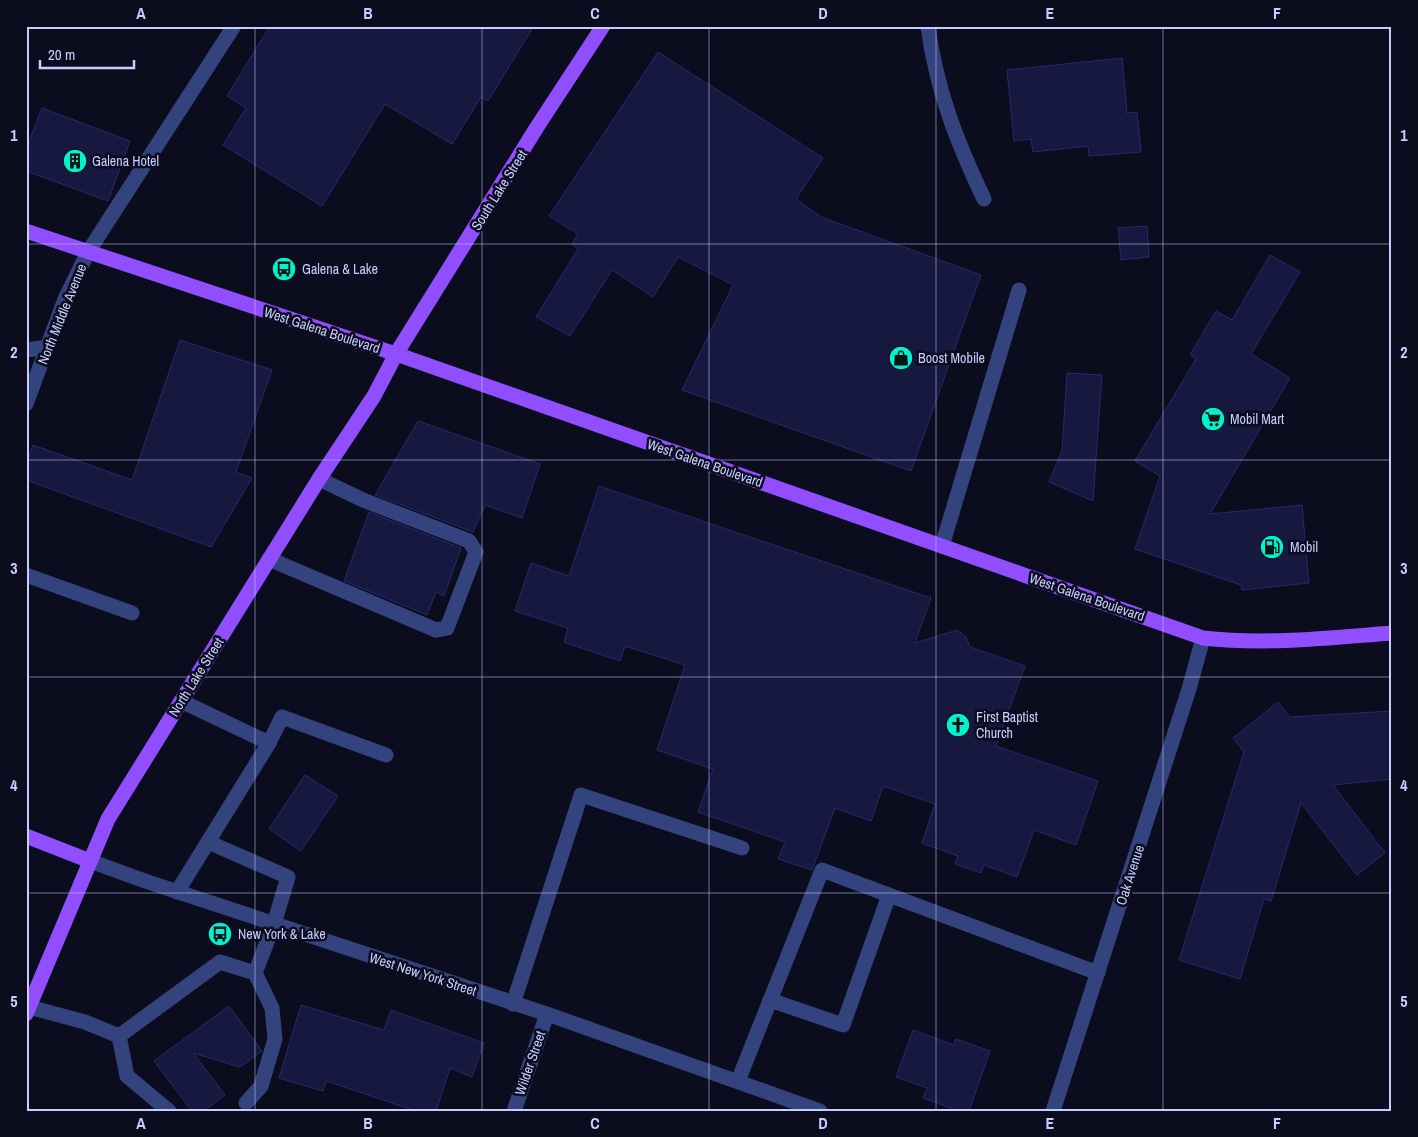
<svg xmlns="http://www.w3.org/2000/svg" width="1418" height="1137" viewBox="0 0 1418 1137" font-family="'Archivo Narrow',sans-serif">
  <rect width="100%" height="100%" fill="#0b0c1d"/>
  <!-- building -->
  <g fill="#16183f" stroke="#272a6c">
    <polygon points="270,26 534,26 488,101 481,97 452,144 385,104 322,206 223,145 246,108 227,96"/>
    <polygon points="658,52 823,158 796,199 821,217 981,275 911,471 682,390 733,285 678,257 653,297 612,270 570,336 536,317 578,249 572,244 578,234 549,216"/>
    <polygon points="1122,58 1127,113 1137,112 1141,152 1089,156 1088,146 1033,152 1031,139 1014,141 1007,70"/>
    <polygon points="42,108 130,141 108,201 26,171 26,150"/>
    <polygon points="1147,226 1149,257 1121,260 1118,228"/>
    <polygon points="1270,255 1300,272 1251,354 1290,378 1210,514 1302,505 1309,583 1242,590 1241,585 1135,549 1160,476 1135,461 1196,359 1190,355 1216,311 1232,320"/>
    <polygon points="180,340 272,370 236,472 252,478 211,547 26,480 26,464 33,445 132,480"/>
    <polygon points="1067,373 1102,375 1093,501 1049,482 1062,451"/>
    <polygon points="418,421 540,464 522,518 485,505 473,532 375,495"/>
    <polygon points="599,486 931,598 915,643 957,630 966,637 970,647 1025,666 996,746 1098,781 1076,845 1034,830 1017,877 984,865 981,873 955,864 958,856 922,843 935,804 883,786 871,821 835,808 812,870 778,859 785,842 698,812 713,769 657,750 685,665 625,646 620,661 564,642 568,628 515,611 531,563 569,576"/>
    <polygon points="369,512 461,548 444,596 436,592 427,615 344,581"/>
    <polygon points="1278,702 1290,717 1392,711 1392,779 1333,785 1385,853 1357,875 1301,803 1271,901 1264,899 1240,979 1179,960 1244,752 1233,738"/>
    <polygon points="305,775 338,796 301,851 269,829"/>
    <polygon points="301,1005 384,1030 391,1010 484,1043 472,1077 450,1068 436,1111 416,1111 326,1081 323,1091 279,1078"/>
    <polygon points="229,1006 262,1051 240,1067 193,1053 225,1095 204,1111 192,1111 154,1061"/>
    <polygon points="913,1030 954,1045 956,1039 990,1051 969,1111 959,1111 923,1098 927,1088 896,1077"/>
  </g>
  <g fill="none" stroke-linecap="round" stroke-linejoin="round">
    <!-- minor -->
    <g stroke="#33437e" stroke-width="15">
      <path d="M 928,26 C 936,89 957,142 984,199"/>
      <polyline points="26,350 48,347"/>
      <polyline points="26,404 65,299 88,252 234,26"/>
      <polyline points="942,546 1019,290"/>
      <polyline points="269,559 436,630 447,628 476,552 469,541 363,500 319,479"/>
      <polyline points="26,575 132,613"/>
      <polyline points="181,701 269,743 282,717 386,755"/>
      <polyline points="208,842 288,877 274,924 255,973 272,1008 275,1039 261,1086 246,1103"/>
      <polyline points="90,861 145,881 547,1014 820,1111"/>
      <polyline points="177,892 269,743"/>
      <polyline points="770,1000 843,1025 889,895"/>
      <polyline points="513,1004 581,795 742,848"/>
      <polyline points="29,1007 85,1022 119,1036 127,1076 169,1111"/>
      <polyline points="119,1036 220,962 255,973"/>
      <polyline points="738,1081 822,870 1098,973"/>
      <polyline points="514,1111 547,1014"/>
      <polyline points="1053,1111 1189,689 1203,638"/>
    </g>
    <!-- major -->
    <g stroke="#914eff" stroke-width="15">
      <path d="M 26,231 L 396,354 L 1203,638 C 1267,645 1328,638 1392,633"/>
      <polyline points="26,836 90,861"/>
      <polyline points="26,1014 108,819 319,479 374,396 396,354 537,127 603,26"/>
    </g>
  </g>
  <!-- grid -->
  <path fill="none" stroke="#c7ceff" stroke-width="1" stroke-opacity="0.55" d="M 255,26 L 255,1111M 482,26 L 482,1111M 709,26 L 709,1111M 936,26 L 936,1111M 1163,26 L 1163,1111M 26,244 L 1392,244M 26,460 L 1392,460M 26,677 L 1392,677M 26,893 L 1392,893"/>
  <!-- icons -->
  <defs>
    <g id="building-disc" transform="scale(1.25)"><circle r="9.5" fill="#00f2ce" stroke="#0b0c1d"/><path d="M-4-6H4V6H1V3H-1V6H-4ZM-2.5-4.3h1.7v1.8h-1.7ZM.8-4.3h1.7v1.8H.8ZM-2.5-1h1.7V.8h-1.7ZM.8-1h1.7V.8H.8Z" fill="#111"/></g>
    <g id="bus-disc" transform="scale(1.25)"><circle r="9.5" fill="#00f2ce" stroke="#0b0c1d"/><path d="M-5-6H5V4H4V6H2V4H-2V6H-4V4H-5ZM-3.5-4V0h7V-4ZM-3.5 1.2v1.5H-2V1.2ZM2 1.2v1.5H3.5V1.2Z" fill="#111"/></g>
    <g id="shop-disc" transform="scale(1.25)"><circle r="9.5" fill="#00f2ce" stroke="#0b0c1d"/><path d="M-5-2.5h2.3a2.7 3.5 0 0 1 5.4 0H5L5.5 6h-11ZM-1.5-2.5h3a1.5 2.3 0 0 0-3 0Z" fill="#111"/></g>
    <g id="supermarket-disc" transform="scale(1.25)"><circle r="9.5" fill="#00f2ce" stroke="#0b0c1d"/><path d="M-6-5.5h2.5l.6 2H6L4.5 2H-2.5L-4.4-4H-6ZM-1.5 3.2a1.3 1.3 0 1 0 .1 0ZM3 3.2a1.3 1.3 0 1 0 .1 0Z" fill="#111"/></g>
    <g id="fuel-disc" transform="scale(1.25)"><circle r="9.5" fill="#00f2ce" stroke="#0b0c1d"/><path d="M-5.5-6h7V0h2V4h1.3V-2.5L3-4.5l.8-.8L6-3V5H2.5V1h-1V6h-7ZM-4.2-4.7v3.2H.2V-4.7Z" fill="#111"/></g>
    <g id="church-disc" transform="scale(1.25)"><circle r="9.5" fill="#00f2ce" stroke="#0b0c1d"/><path d="M-1.2-6h2.4v3.5h3.3v2.4h-3.3V6h-2.4V-.1h-3.3v-2.4h3.3Z" fill="#111"/></g>
  </defs>
  <g fill-rule="evenodd">
    <use href="#building-disc" x="75" y="161"/>
    <use href="#bus-disc" x="284" y="269"/>
    <use href="#shop-disc" x="901" y="358"/>
    <use href="#supermarket-disc" x="1213" y="419"/>
    <use href="#fuel-disc" x="1272" y="547"/>
    <use href="#church-disc" x="958" y="725"/>
    <use href="#bus-disc" x="220" y="934"/>
  </g>
  <g text-anchor="middle" stroke-width="5" stroke-linejoin="round" paint-order="stroke">
    <!-- poi labels -->
    <g font-size="14" fill="#c7ceff" stroke="#0b0c1d" text-anchor="start">
      <text x="92" y="166">Galena Hotel</text>
      <text x="302" y="274">Galena &amp; Lake</text>
      <text x="918" y="363">Boost Mobile</text>
      <text x="1230" y="424">Mobil Mart</text>
      <text x="1290" y="552">Mobil</text>
      <text x="976" y="722">First Baptist<tspan x="976" dy="16">Church</tspan></text>
      <text x="238" y="939">New York &amp; Lake</text>
    </g>
    <!-- street labels -->
    <g font-size="14" fill="#c7ceff" stroke="#0b0c1d">
      <text transform="translate(499 190) rotate(-58)" y="5">South Lake Street</text>
      <text transform="translate(62 314) rotate(-68)" y="5">North Middle Avenue</text>
      <text transform="translate(322 330) rotate(18)" y="5">West Galena Boulevard</text>
      <text transform="translate(705 463) rotate(19)" y="5">West Galena Boulevard</text>
      <text transform="translate(1087 597) rotate(19)" y="5">West Galena Boulevard</text>
      <text transform="translate(196 677) rotate(-58)" y="5">North Lake Street</text>
      <text transform="translate(1130 875) rotate(-72)" y="5">Oak Avenue</text>
      <text transform="translate(423 974) rotate(18)" y="5">West New York Street</text>
      <text transform="translate(530 1063) rotate(-71)" y="5">Wilder Street</text>
    </g>
  </g>
  <!-- border -->
  <rect width="1418" height="1137" fill="none" stroke="#0b0c1d" stroke-width="55"/>
  <!-- scale -->
  <path d="M40 60v8h94v-8" fill="none" stroke="#c7ceff" stroke-width="2.5"/>
  <text x="48" y="60" font-size="15" fill="#c7ceff" stroke="#0b0c1d" stroke-width="4" paint-order="stroke">20 m</text>
  <rect x="28" y="28" width="1362" height="1082" fill="none" stroke="#c7ceff" stroke-width="2"/>
  <g font-size="16" text-anchor="middle" font-weight="bold" fill="#c7ceff">
    <text x="141" y="19">A</text>
    <text x="368" y="19">B</text>
    <text x="595" y="19">C</text>
    <text x="823" y="19">D</text>
    <text x="1050" y="19">E</text>
    <text x="1277" y="19">F</text>
    <text x="14" y="141">1</text>
    <text x="1404" y="141">1</text>
    <text x="14" y="358">2</text>
    <text x="1404" y="358">2</text>
    <text x="14" y="574">3</text>
    <text x="1404" y="574">3</text>
    <text x="14" y="791">4</text>
    <text x="1404" y="791">4</text>
    <text x="14" y="1007">5</text>
    <text x="1404" y="1007">5</text>
    <text x="141" y="1129">A</text>
    <text x="368" y="1129">B</text>
    <text x="595" y="1129">C</text>
    <text x="823" y="1129">D</text>
    <text x="1050" y="1129">E</text>
    <text x="1277" y="1129">F</text>
  </g>
</svg>
